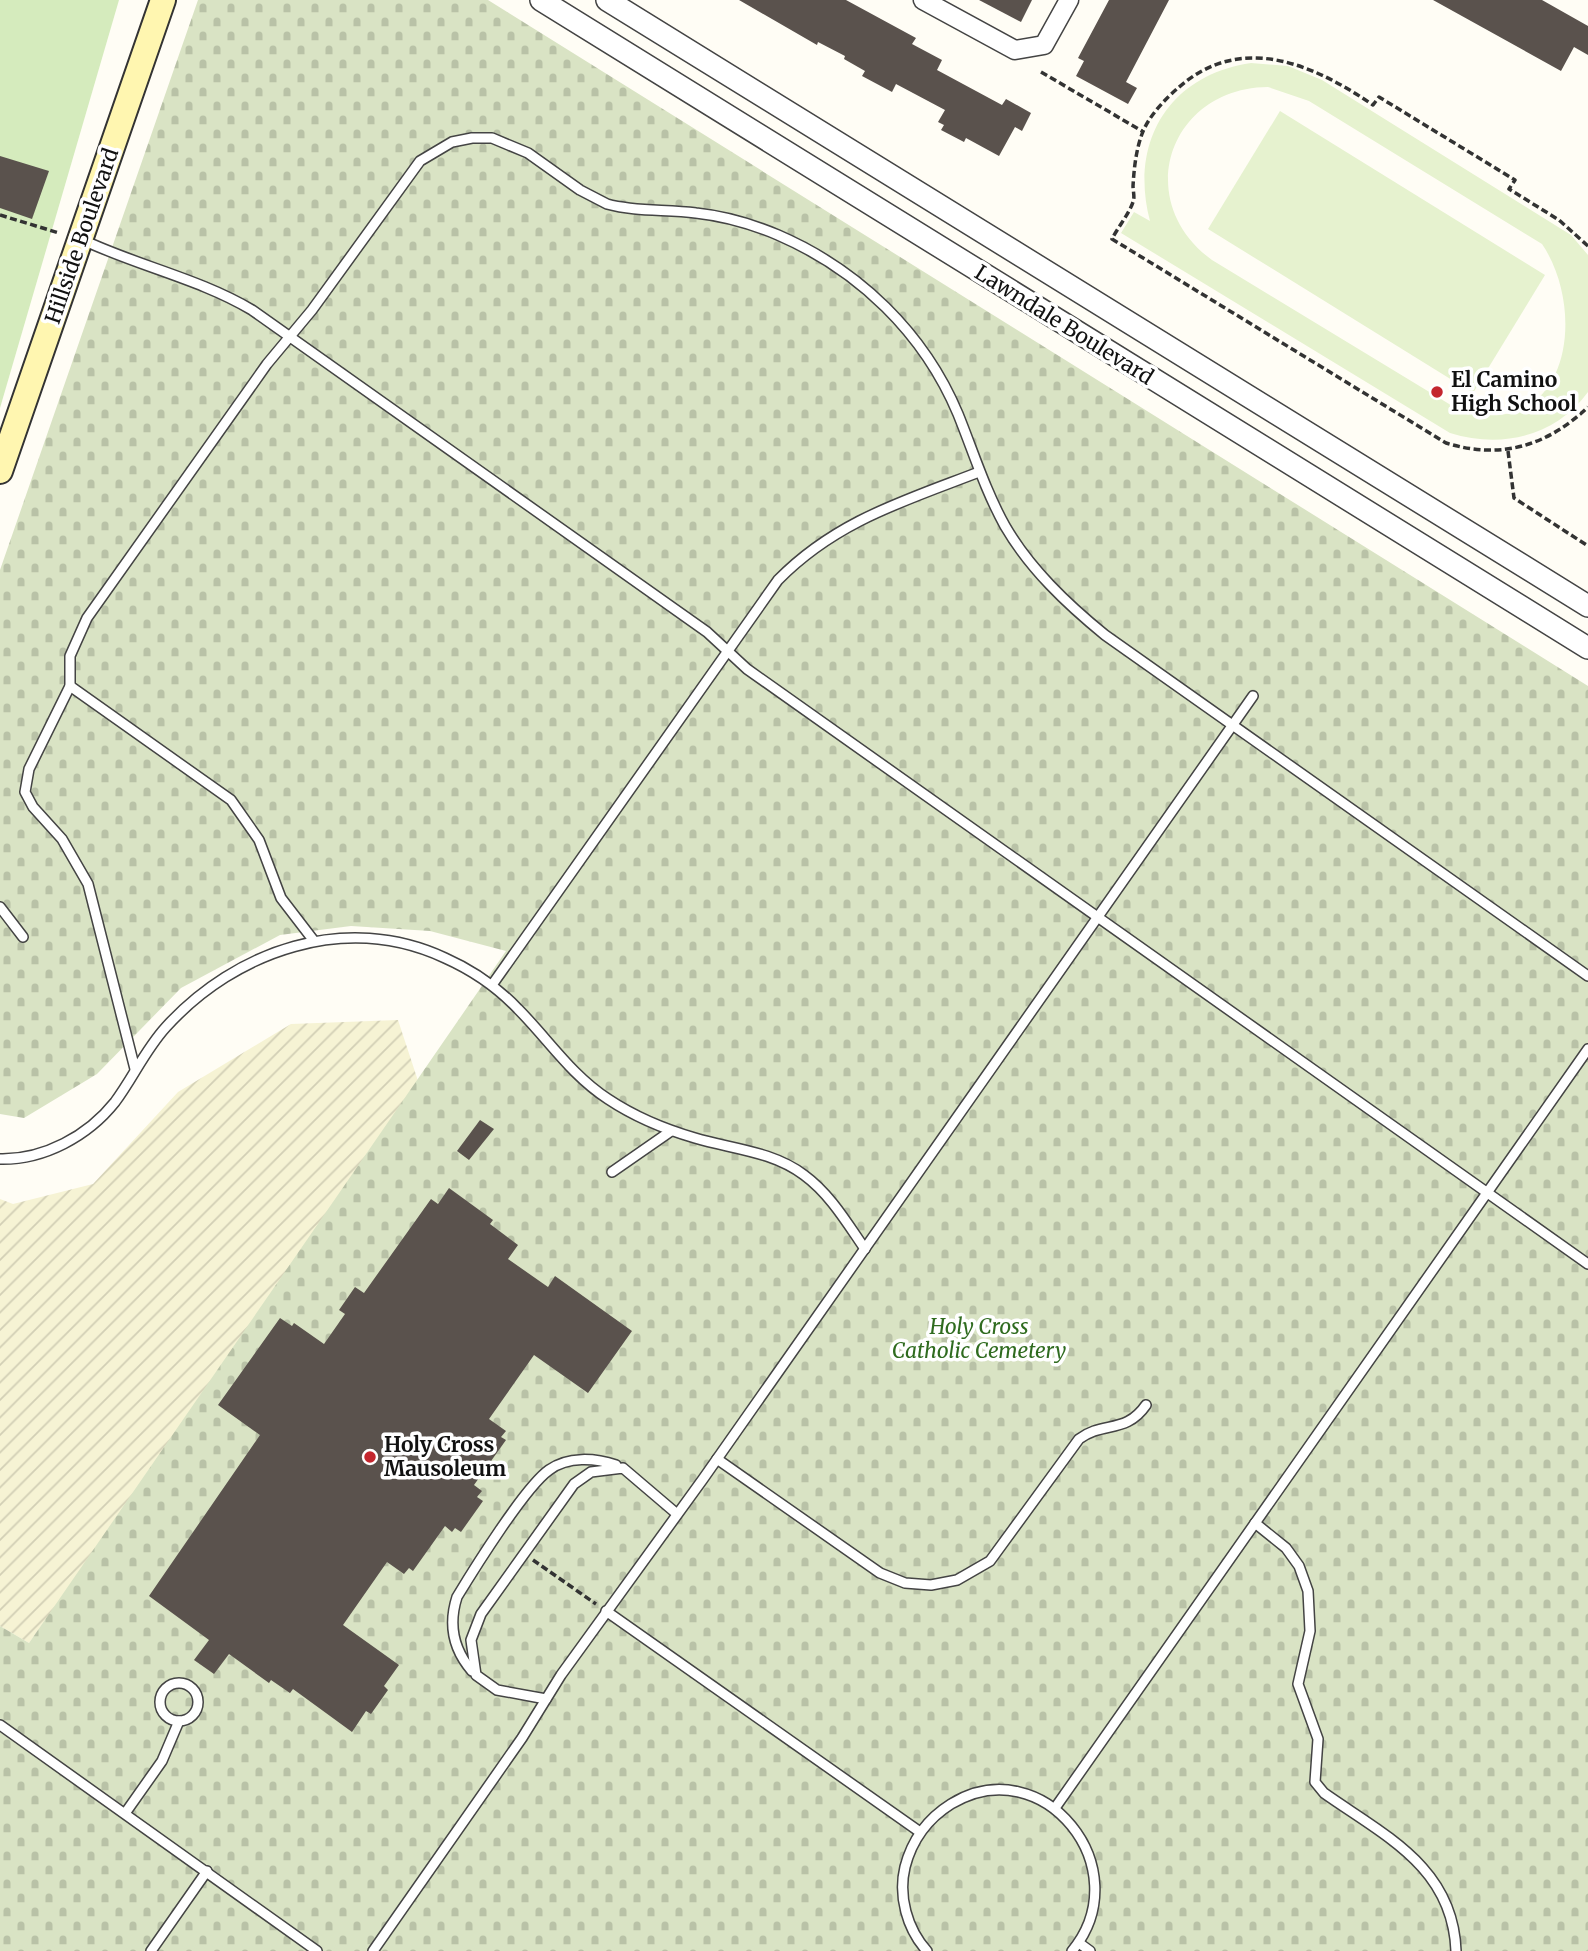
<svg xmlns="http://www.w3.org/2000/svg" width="1588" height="1951" viewBox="0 0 1588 1951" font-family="Merriweather,serif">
  <defs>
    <pattern id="farmland-furrows" width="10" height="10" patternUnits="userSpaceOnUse" patternTransform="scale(1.75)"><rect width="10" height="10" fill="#f6f3d4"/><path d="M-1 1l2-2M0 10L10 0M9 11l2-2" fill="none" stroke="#d2cfb5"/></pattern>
    <pattern id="cemetery-stones" width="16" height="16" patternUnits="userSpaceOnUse" patternTransform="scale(1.75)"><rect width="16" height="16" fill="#d9e3c4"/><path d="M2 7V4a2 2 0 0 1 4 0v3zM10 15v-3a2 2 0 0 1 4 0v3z" fill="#b9c2a7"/></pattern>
  </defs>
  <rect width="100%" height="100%" fill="#fffdf5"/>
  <!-- farmland -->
  <polygon fill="url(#farmland-furrows)" points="398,1020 421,1090 29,1643 0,1626 0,1199 13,1204 93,1184 178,1092 291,1024"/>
  <!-- grass -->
  <polygon fill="#d5ebbd" points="0,0 119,0 0,408"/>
  <!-- cemetery -->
  <polygon fill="url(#cemetery-stones)" points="198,0 488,0 1588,686 1588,1951 0,1951 0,1626 29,1643 506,951 430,931 351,926 280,935 181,988 97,1074 24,1118 0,1114 0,570"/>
  <!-- pitch -->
  <g fill="#e6f2cf" fill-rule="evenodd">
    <path d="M 1251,63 L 1288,66 L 1322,80 L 1571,235 L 1588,255 L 1588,392 C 1555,437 1501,449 1450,433 L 1121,233 L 1134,212 L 1150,221 C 1129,142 1169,75 1251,63 ZM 1268,87 L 1309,101 L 1542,244 C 1588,312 1569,443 1459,410 L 1212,260 C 1131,201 1169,88 1268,87 Z"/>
    <polygon points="1280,111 1545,275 1473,393 1208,229"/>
  </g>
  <!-- building -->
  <g fill="#5a524d">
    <polygon points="739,0 846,0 916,38 912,44 942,60 937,70 1002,105 1006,99 1031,113 1022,131 1015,127 999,156 966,138 964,142 941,130 944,125 938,122 945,110 896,84 892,92 862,76 865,71 844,59 845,56 818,42 817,45"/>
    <polygon points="979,0 1032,0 1021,22"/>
    <polygon points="1109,0 1169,0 1126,82 1137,88 1128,104 1076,76 1084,61 1078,58"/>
    <polygon points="1433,0 1542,0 1588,26 1588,55 1574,47 1561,71"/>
    <polygon points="0,156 49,171 32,219 0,208"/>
    <polygon points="480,1120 494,1129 469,1160 457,1151"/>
    <polygon points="449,1188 493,1220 490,1224 518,1245 508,1259 548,1287 555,1276 632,1331 588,1393 534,1355 489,1419 506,1431 501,1437 506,1440 474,1485 482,1491 477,1497 483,1501 461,1532 455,1528 452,1532 445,1526 413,1571 409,1568 404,1574 387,1562 343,1625 399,1665 384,1686 388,1690 371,1714 366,1711 352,1732 293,1689 290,1693 271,1680 269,1683 229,1654 214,1674 194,1660 209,1640 149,1596 260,1435 218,1405 280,1318 292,1326 294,1323 324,1344 345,1314 339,1310 355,1287 364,1293 431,1199 438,1204"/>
  </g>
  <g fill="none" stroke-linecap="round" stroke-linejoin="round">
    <!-- service casing -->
    <g stroke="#444" stroke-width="12">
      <g id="service">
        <path d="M 83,240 C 138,266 200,279 252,310 L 707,632 L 747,669 L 1588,1264"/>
        <polyline points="70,686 231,800 259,840 281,898 314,941"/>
        <polyline points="0,907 23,937"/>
        <path d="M 492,985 L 778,580 C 836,521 904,501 979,472"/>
        <path d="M 135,1069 L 88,884 L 62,839 L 33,807 L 25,792 L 29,769 L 70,686 L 70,656 L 87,618 L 267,364 L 312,310 L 420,161 L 452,142 L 472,138 L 492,138 L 528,153 L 580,190 L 607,204 C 636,212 666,209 696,213 C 724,216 752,224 778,235 C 859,270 924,333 958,414 C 973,451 985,490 1005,526 C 1030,569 1067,604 1105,635 L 1588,976"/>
        <path d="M 0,1159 C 44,1160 88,1136 115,1102 C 133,1078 145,1050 166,1027 C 236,950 346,912 445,958 C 472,970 497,987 518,1009 C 548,1039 571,1075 608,1099 C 635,1117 664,1129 695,1138 C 732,1149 772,1151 804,1175 C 830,1194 847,1223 865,1249"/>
        <polyline points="612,1172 671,1131"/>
        <path d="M 717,1459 L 880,1573 L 905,1583 L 931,1585 L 957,1580 L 990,1561 L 1079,1439 C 1103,1421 1126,1434 1146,1405"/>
        <path d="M 1255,1523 L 1286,1548 L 1299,1566 L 1308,1591 L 1310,1631 L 1298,1684 L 1318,1739 L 1315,1782 L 1324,1793 C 1385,1836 1453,1867 1456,1951"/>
        <polyline points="606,1611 920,1832"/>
        <path d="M 472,1671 C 453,1649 448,1625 457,1597 C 474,1569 525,1487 549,1470 C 568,1456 595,1458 616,1465"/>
        <circle cx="179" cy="1702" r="19"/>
        <polyline points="546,1699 497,1690 476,1675 471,1640 481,1614 574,1484 591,1472 623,1468 677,1514"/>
        <polyline points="0,1725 317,1951"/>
        <polyline points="1055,1808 1588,1049"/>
        <polyline points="126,1812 162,1761 179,1721"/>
        <polyline points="1079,1943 1090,1951"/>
        <polyline points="151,1951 207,1871"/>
        <polyline points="373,1951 522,1738 561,1675 703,1479 1253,696"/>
        <path d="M 927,1951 C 907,1929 898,1896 905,1867 C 912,1840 927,1819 951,1804 C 1043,1748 1140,1869 1072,1951"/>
      </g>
    </g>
    <!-- minor casing -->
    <g stroke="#444" stroke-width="21">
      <polyline id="minor" points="923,0 1015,50 1044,45 1069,0"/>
    </g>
    <!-- tertiary casing -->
    <g stroke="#444" stroke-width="24">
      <g id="tertiary">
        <polyline points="541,0 1588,648"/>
        <polyline points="607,0 1588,606"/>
      </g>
    </g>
    <!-- secondary casing -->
    <g stroke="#333" stroke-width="28">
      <polyline id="secondary" points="0,471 163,0"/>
    </g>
    <!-- path -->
    <g stroke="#333" stroke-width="3.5" stroke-dasharray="7 3.5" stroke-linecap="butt">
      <polyline points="1041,72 1142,131"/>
      <polyline points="0,215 59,233"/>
      <path d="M 1588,246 L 1559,220 L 1509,189 L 1515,180 L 1379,97 L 1373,105 C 1313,64 1241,32 1178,88 C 1165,99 1148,117 1142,134 C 1136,150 1134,169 1133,186 C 1133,191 1135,197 1133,202 C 1129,214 1118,227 1112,239 L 1446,443 C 1501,460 1547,446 1588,407"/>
      <polyline points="1508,451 1514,498 1588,546"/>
      <polyline points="533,1560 596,1604"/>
    </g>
    <!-- service -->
    <use href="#service" stroke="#fff" stroke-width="9"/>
    <!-- minor -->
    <use href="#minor" stroke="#fff" stroke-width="18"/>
    <!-- tertiary -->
    <use href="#tertiary" stroke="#fff" stroke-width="21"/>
    <!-- secondary -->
    <use href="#secondary" stroke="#fff6b0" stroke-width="24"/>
  </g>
  <!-- markers -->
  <g fill="#c4262e" stroke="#fff" stroke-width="2.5">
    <circle cx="1437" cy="392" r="7"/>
    <circle cx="370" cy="1457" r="7"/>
  </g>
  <g text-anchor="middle" stroke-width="7" stroke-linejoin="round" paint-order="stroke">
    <!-- street labels -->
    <g font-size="21" fill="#111" stroke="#fff">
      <text transform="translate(82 236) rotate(-71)" y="7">Hillside Boulevard</text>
      <text transform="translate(1064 325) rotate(32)" y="7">Lawndale Boulevard</text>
    </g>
    <!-- poi labels -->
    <g font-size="21" font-weight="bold" fill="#111" stroke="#fff" text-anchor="start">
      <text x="1451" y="387">El Camino<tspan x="1451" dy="24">High School</tspan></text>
      <text x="384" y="1452">Holy Cross<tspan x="384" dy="24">Mausoleum</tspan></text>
    </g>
    <!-- park labels -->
    <g font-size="21" font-style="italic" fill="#2f6b1f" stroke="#fff">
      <text x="979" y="1334">Holy Cross<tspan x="979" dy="24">Catholic Cemetery</tspan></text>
    </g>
  </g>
</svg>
